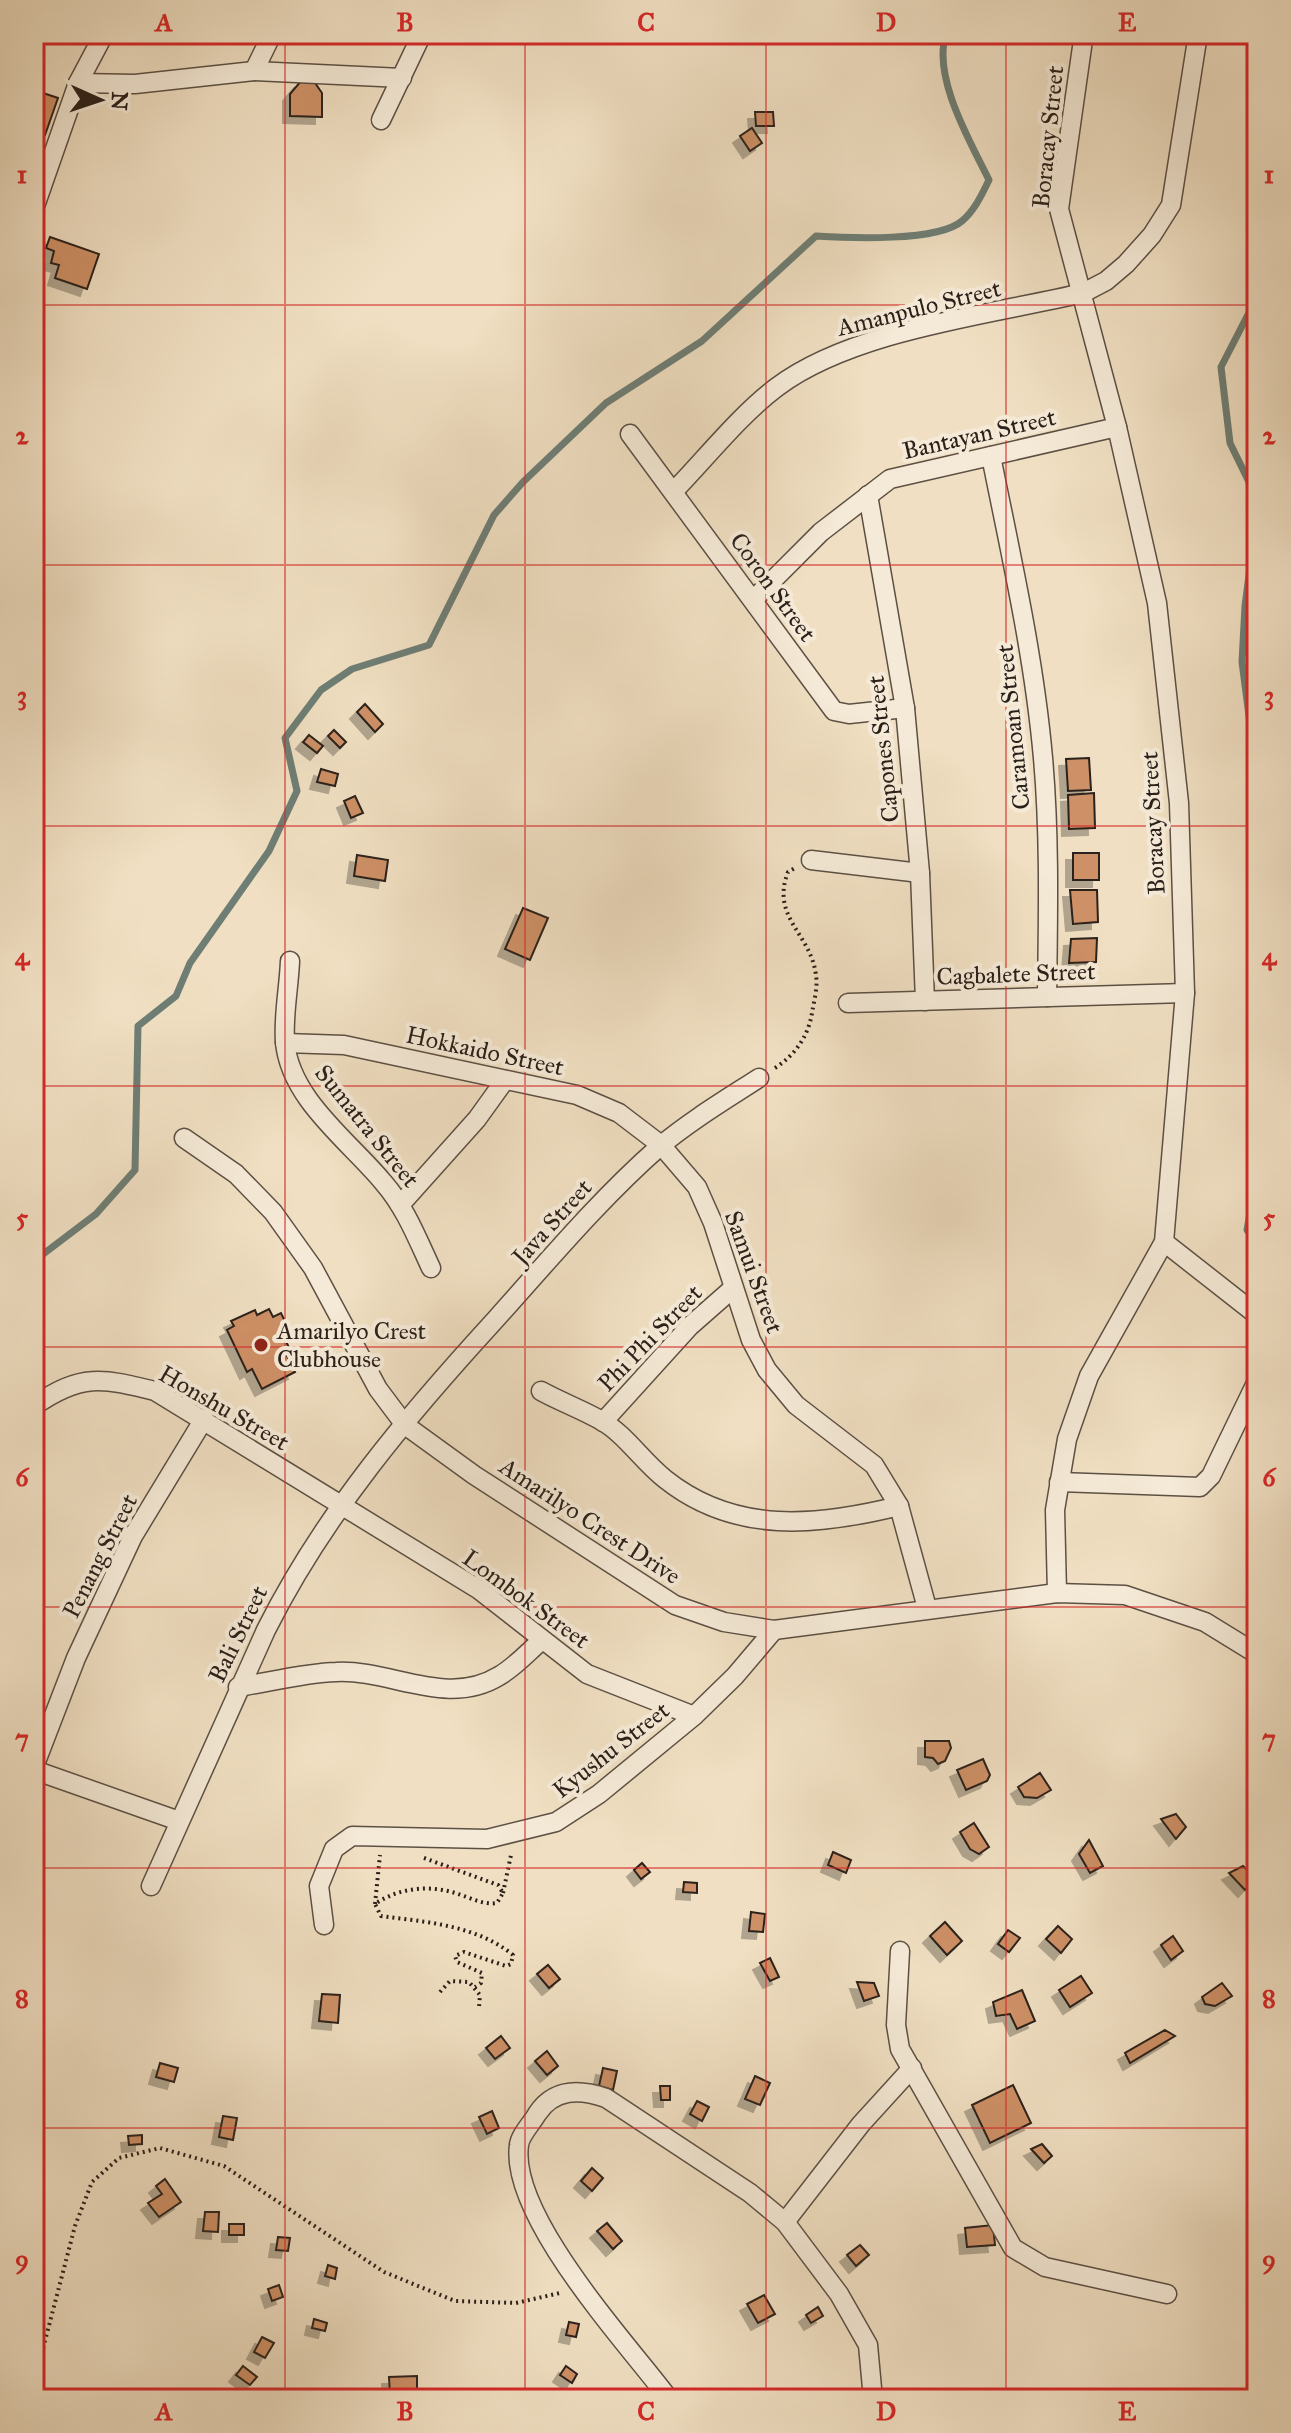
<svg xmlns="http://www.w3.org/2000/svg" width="1291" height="2433" viewBox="0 0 1291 2433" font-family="'IM FELL Great Primer',serif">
  <defs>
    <filter id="shadow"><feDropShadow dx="-7" dy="7" stdDeviation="0" flood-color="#0004"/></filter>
  </defs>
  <rect width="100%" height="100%" fill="#f0dfc2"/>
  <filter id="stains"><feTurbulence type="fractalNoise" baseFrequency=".0025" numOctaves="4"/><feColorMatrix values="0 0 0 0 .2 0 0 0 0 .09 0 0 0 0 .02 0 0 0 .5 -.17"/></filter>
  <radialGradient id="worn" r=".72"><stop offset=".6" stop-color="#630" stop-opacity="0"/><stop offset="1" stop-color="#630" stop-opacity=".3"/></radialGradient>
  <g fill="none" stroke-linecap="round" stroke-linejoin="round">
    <!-- stream -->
    <g stroke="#6e7e75" stroke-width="7">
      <polyline points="1257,297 1221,367 1230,443 1249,482 1255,529 1245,606 1242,662 1257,777"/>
      <polyline points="1257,1175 1247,1230 1257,1244"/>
      <path d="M 34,1261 L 96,1214 L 135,1170 L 138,1026 L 176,996 L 190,963 L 269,851 L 297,791 L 285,738 L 321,690 L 352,669 L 429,645 L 494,515 L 523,482 L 606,403 L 702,341 L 816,236 C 848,238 938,242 962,221 C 975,210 982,194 989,180 C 970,141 932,77 946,34"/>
    </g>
  </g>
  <!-- building -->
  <g fill="#ce9066" stroke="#2b201a" stroke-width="2" filter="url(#shadow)">
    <polygon points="313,80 322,93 322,117 290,116 290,94 301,81"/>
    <polygon points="34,90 58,98 45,135 34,132"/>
    <polygon points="755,112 773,112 774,126 756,126"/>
    <polygon points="752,128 762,143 750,151 740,136"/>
    <polygon points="50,237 99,254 87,289 55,278 59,265 51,263 54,251 46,248"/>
    <polygon points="365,704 383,724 375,732 357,712"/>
    <polygon points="334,730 346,742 340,748 328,736"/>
    <polygon points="309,735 323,746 317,753 303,742"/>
    <polygon points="1089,758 1091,790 1068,791 1066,759"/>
    <polygon points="321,769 338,774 335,786 317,782"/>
    <polygon points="1094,793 1095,828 1069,829 1068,795"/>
    <polygon points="355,796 363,813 351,818 344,801"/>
    <rect x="1073" y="853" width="26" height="27"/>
    <polygon points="357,855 388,860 385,881 354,876"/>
    <polygon points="1070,890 1097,890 1098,922 1073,924"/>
    <polygon points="523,908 548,918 530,960 505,949"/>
    <polygon points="1097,938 1096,962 1069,963 1071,939"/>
    <polygon points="269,1309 273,1317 281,1313 291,1334 284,1337 291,1352 286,1354 295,1372 262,1389 252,1369 247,1372 227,1330 234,1326 231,1321 255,1310 257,1315"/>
    <polygon points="925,1741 949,1741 951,1748 945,1761 938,1764 933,1758 925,1757"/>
    <polygon points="983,1759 990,1775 987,1781 966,1790 957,1770"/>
    <polygon points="1040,1773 1051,1790 1037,1798 1024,1797 1018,1787"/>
    <polygon points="1176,1814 1186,1827 1176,1839 1161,1819"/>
    <polygon points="974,1823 989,1847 979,1854 970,1849 960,1832"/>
    <polygon points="1089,1840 1103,1866 1090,1873 1079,1854"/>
    <polygon points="833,1852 851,1860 846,1873 828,1865"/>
    <polygon points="642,1863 650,1872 641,1879 634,1870"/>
    <polygon points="1243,1866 1256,1878 1245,1890 1229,1873"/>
    <polygon points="684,1882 697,1883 697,1893 683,1892"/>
    <polygon points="751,1912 765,1914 763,1932 749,1931"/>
    <polygon points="945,1922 962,1941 947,1955 930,1936"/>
    <polygon points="1058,1926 1072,1939 1061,1953 1046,1939"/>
    <polygon points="1008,1930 1020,1938 1009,1952 998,1944"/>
    <polygon points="1173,1936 1183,1951 1171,1960 1161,1945"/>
    <polygon points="770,1958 779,1977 770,1981 760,1963"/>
    <polygon points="548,1965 560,1979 549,1988 537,1974"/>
    <polygon points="1081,1976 1092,1993 1070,2007 1059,1990"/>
    <polygon points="857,1982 874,1983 879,1996 864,2001"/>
    <polygon points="1222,1983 1232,1996 1215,2006 1205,2004 1202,1997"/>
    <polygon points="1022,1990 1035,2021 1017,2029 1010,2014 996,2016 993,2002"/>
    <polygon points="322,1994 340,1995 338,2023 319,2021"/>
    <polygon points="1165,2030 1175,2036 1130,2063 1125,2053"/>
    <polygon points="501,2036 510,2048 495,2059 486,2048"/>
    <polygon points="547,2051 558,2066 547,2075 535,2061"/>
    <polygon points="160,2063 178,2068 174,2082 156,2077"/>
    <polygon points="603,2068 617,2071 613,2090 599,2086"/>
    <polygon points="755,2076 770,2083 760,2105 745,2099"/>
    <polygon points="1013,2085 1031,2123 990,2143 972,2105"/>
    <polygon points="660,2086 670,2086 670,2100 661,2100"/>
    <polygon points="697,2101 709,2107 702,2121 690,2114"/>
    <polygon points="492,2111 499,2128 487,2134 479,2117"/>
    <polygon points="223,2116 237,2118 233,2140 219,2137"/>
    <polygon points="142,2135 142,2144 129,2145 128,2136"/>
    <polygon points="1042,2144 1052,2156 1044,2163 1031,2149"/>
    <polygon points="592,2168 603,2178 592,2191 581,2181"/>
    <polygon points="165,2179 181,2202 159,2217 148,2203 162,2194 156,2186"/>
    <polygon points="205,2212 219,2212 218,2232 203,2231"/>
    <polygon points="607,2223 622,2241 613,2249 597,2231"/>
    <rect x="229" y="2224" width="15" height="11"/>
    <polygon points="993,2225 995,2245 967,2247 965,2228"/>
    <polygon points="278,2237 290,2238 288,2251 276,2250"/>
    <polygon points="860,2245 869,2255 856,2266 847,2255"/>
    <polygon points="328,2265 337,2268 335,2279 325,2276"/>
    <polygon points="279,2285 283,2297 272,2301 268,2289"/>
    <polygon points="764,2295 775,2314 758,2323 747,2304"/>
    <polygon points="818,2307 823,2316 811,2323 806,2315"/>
    <polygon points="314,2319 327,2323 325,2331 312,2328"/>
    <polygon points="569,2322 579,2324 576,2337 566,2335"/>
    <polygon points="262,2337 274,2343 265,2358 254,2352"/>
    <polygon points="243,2366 257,2377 250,2385 236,2375"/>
    <polygon points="566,2366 577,2374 572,2383 560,2375"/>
    <polygon points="417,2376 417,2394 390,2395 389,2377"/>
  </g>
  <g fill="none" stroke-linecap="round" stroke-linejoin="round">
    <!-- street casing -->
    <g stroke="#5c5044" stroke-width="21">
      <g id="street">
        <polyline points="254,71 272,34"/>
        <polyline points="78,83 135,84 254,71 402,78"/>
        <polyline points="381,120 422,34"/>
        <polyline points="34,209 78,83 104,34"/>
        <polyline points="630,434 834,711 849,714 905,708"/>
        <path d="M 991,456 C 1011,556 1034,656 1043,758 C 1050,837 1048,917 1047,997"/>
        <path d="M 674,491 C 706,458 741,414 777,387 C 853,330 989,315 1083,293 L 1106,281 L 1126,264 L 1152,235 L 1171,205 L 1198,34"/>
        <polyline points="868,495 905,708 920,873 925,1001"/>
        <polyline points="754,599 821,532 890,479 1117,427"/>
        <polyline points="811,860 920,873"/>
        <path d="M 290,961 C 289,987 283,1016 285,1042 C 290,1099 349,1141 383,1182 C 405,1207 417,1238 431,1268"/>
        <polyline points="848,1003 1185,993"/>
        <polyline points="285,1043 344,1045 577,1095 619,1113 661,1145 697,1187 713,1223 751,1340 767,1370 796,1405 874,1465 899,1506 927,1608"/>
        <polyline points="184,1138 236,1174 273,1212 313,1268 378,1389 405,1425 474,1475 675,1605 724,1622 774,1630 1057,1593 1125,1595 1205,1622 1257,1654"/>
        <polyline points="400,1205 477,1119 505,1080"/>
        <polyline points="1164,1242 1257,1315"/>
        <path d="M 541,1391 C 561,1402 583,1410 602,1421 C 626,1435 643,1462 665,1479 C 735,1535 818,1526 899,1506"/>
        <path d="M 34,1406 C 81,1373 102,1378 155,1391 L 478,1589 L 587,1674 L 694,1716"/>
        <polyline points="603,1422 690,1326 731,1290"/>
        <polyline points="1059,1482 1200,1487 1211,1476 1257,1381"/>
        <polyline points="1057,1593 1055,1510 1067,1439 1089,1376 1164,1242 1185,993 1179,803 1157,603 1117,427 1059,209 1083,40 1080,34"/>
        <path d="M 238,1687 C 270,1682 304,1673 336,1672 C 390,1669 447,1708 499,1676 C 515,1667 528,1652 542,1640"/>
        <polyline points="34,1767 76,1658 133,1536 204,1419"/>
        <polyline points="34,1770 179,1821"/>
        <path d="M 151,1886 L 266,1630 C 324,1514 409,1414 496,1319 C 549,1260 600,1199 659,1147 C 690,1121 725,1100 759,1078"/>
        <polyline points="324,1925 319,1886 334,1849 352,1836 487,1839 556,1822 599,1794 694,1716 735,1676 774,1630"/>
        <polyline points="900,1951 896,2025 900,2049 1013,2248 1045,2267 1167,2294"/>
        <polyline points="785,2222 861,2124 912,2068"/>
        <path d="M 669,2399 C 627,2343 509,2216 519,2145 C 520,2135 532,2123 537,2114 C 554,2088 580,2089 606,2098 L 750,2193 L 785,2222 L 839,2294 L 868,2345 L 873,2399"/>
      </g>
    </g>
    <!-- path -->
    <g stroke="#2b201a" stroke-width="4" stroke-dasharray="2 4" stroke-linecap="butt">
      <path d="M 775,1068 C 795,1055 808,1037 812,1013 C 814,1001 818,987 816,976 C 812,934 770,918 788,872 L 795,868"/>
      <path d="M 424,1858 L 498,1885 L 503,1893 L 497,1903 C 484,1905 473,1899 461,1895 C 432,1884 400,1887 375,1904 L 381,1916 C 426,1922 476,1925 513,1955 L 511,1964 L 506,1966 L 464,1952 L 455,1956 L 457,1962 L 482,1973 L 481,1983 L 475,1987"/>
      <polyline points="503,1893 511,1855"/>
      <polyline points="375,1904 380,1855"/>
      <polyline points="440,1992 450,1981 469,1982 480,1995 479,2007"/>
      <polyline points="34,2383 75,2226 92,2182 119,2158 160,2148 224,2166 384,2272 455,2301 516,2303 560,2293"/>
    </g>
    <!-- street -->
    <use href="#street" stroke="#f5ead7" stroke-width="18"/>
  </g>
  <!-- grid -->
  <path fill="none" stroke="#d62828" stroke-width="2" stroke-opacity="0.55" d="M 285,34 L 285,2399M 525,34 L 525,2399M 766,34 L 766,2399M 1006,34 L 1006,2399M 34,305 L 1257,305M 34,565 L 1257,565M 34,826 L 1257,826M 34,1086 L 1257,1086M 34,1347 L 1257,1347M 34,1607 L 1257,1607M 34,1868 L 1257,1868M 34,2128 L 1257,2128"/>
  <!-- markers -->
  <circle fill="#8f2418" stroke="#f5ead7" stroke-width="3" cx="261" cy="1345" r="8"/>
  <g text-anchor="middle" stroke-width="8" stroke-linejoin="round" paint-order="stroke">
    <!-- street labels -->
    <g font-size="24" fill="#2b201a" stroke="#f5ead7">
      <text transform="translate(1048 137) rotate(-84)" y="8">Boracay Street</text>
      <text transform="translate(919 308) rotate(-14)" y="8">Amanpulo Street</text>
      <text transform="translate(979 434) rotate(-13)" y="8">Bantayan Street</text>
      <text transform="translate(773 587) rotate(54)" y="8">Coron Street</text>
      <text transform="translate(1013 727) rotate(-96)" y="8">Caramoan Street</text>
      <text transform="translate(883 749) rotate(-96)" y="8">Capones Street</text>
      <text transform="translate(1153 823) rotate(-93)" y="8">Boracay Street</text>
      <text transform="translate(1016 974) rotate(-2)" y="8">Cagbalete Street</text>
      <text transform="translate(485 1051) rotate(12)" y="8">Hokkaido Street</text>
      <text transform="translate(367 1126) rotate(51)" y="8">Sumatra Street</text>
      <text transform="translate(552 1222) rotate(-48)" y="8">Java Street</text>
      <text transform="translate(754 1272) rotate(70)" y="8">Samui Street</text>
      <text transform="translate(650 1338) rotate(-46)" y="8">Phi Phi Street</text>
      <text transform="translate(224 1408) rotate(30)" y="8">Honshu Street</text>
      <text transform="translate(590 1521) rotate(33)" y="8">Amarilyo Crest Drive</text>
      <text transform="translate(100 1556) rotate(-63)" y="8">Penang Street</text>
      <text transform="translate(526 1599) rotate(36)" y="8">Lombok Street</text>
      <text transform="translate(238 1634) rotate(-64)" y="8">Bali Street</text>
      <text transform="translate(611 1750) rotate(-38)" y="8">Kyushu Street</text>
    </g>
    <!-- poi labels -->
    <g font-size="24" fill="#2b201a" stroke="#f5ead7" text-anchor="start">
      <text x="277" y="1339">Amarilyo Crest<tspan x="277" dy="28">Clubhouse</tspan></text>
    </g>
  </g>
  <!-- margin -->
  <rect width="1291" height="2433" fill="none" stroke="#f0dfc2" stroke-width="88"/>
  <!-- north arrow -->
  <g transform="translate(100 100) rotate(93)" stroke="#f5ead7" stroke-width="6" paint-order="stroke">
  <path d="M0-6L14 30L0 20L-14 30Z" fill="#2b201a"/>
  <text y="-12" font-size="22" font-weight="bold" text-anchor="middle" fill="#2b201a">N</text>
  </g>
  <rect x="44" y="44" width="1203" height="2345" fill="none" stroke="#d62828" stroke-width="3"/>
  <g font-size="26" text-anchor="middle" font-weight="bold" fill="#d62828">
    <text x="164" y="31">A</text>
    <text x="405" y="31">B</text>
    <text x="646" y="31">C</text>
    <text x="886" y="31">D</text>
    <text x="1127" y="31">E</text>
    <text x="22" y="183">1</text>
    <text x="1269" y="183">1</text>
    <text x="22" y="444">2</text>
    <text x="1269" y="444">2</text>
    <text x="22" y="704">3</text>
    <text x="1269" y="704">3</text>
    <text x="22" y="965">4</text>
    <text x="1269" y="965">4</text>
    <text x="22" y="1226">5</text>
    <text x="1269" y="1226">5</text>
    <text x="22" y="1486">6</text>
    <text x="1269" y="1486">6</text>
    <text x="22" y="1747">7</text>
    <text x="1269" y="1747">7</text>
    <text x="22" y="2007">8</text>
    <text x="1269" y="2007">8</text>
    <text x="22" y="2268">9</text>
    <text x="1269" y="2268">9</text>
    <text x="164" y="2420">A</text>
    <text x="405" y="2420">B</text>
    <text x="646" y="2420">C</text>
    <text x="886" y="2420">D</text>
    <text x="1127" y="2420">E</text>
  </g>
  <rect width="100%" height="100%" filter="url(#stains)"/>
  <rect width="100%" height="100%" fill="url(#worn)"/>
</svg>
